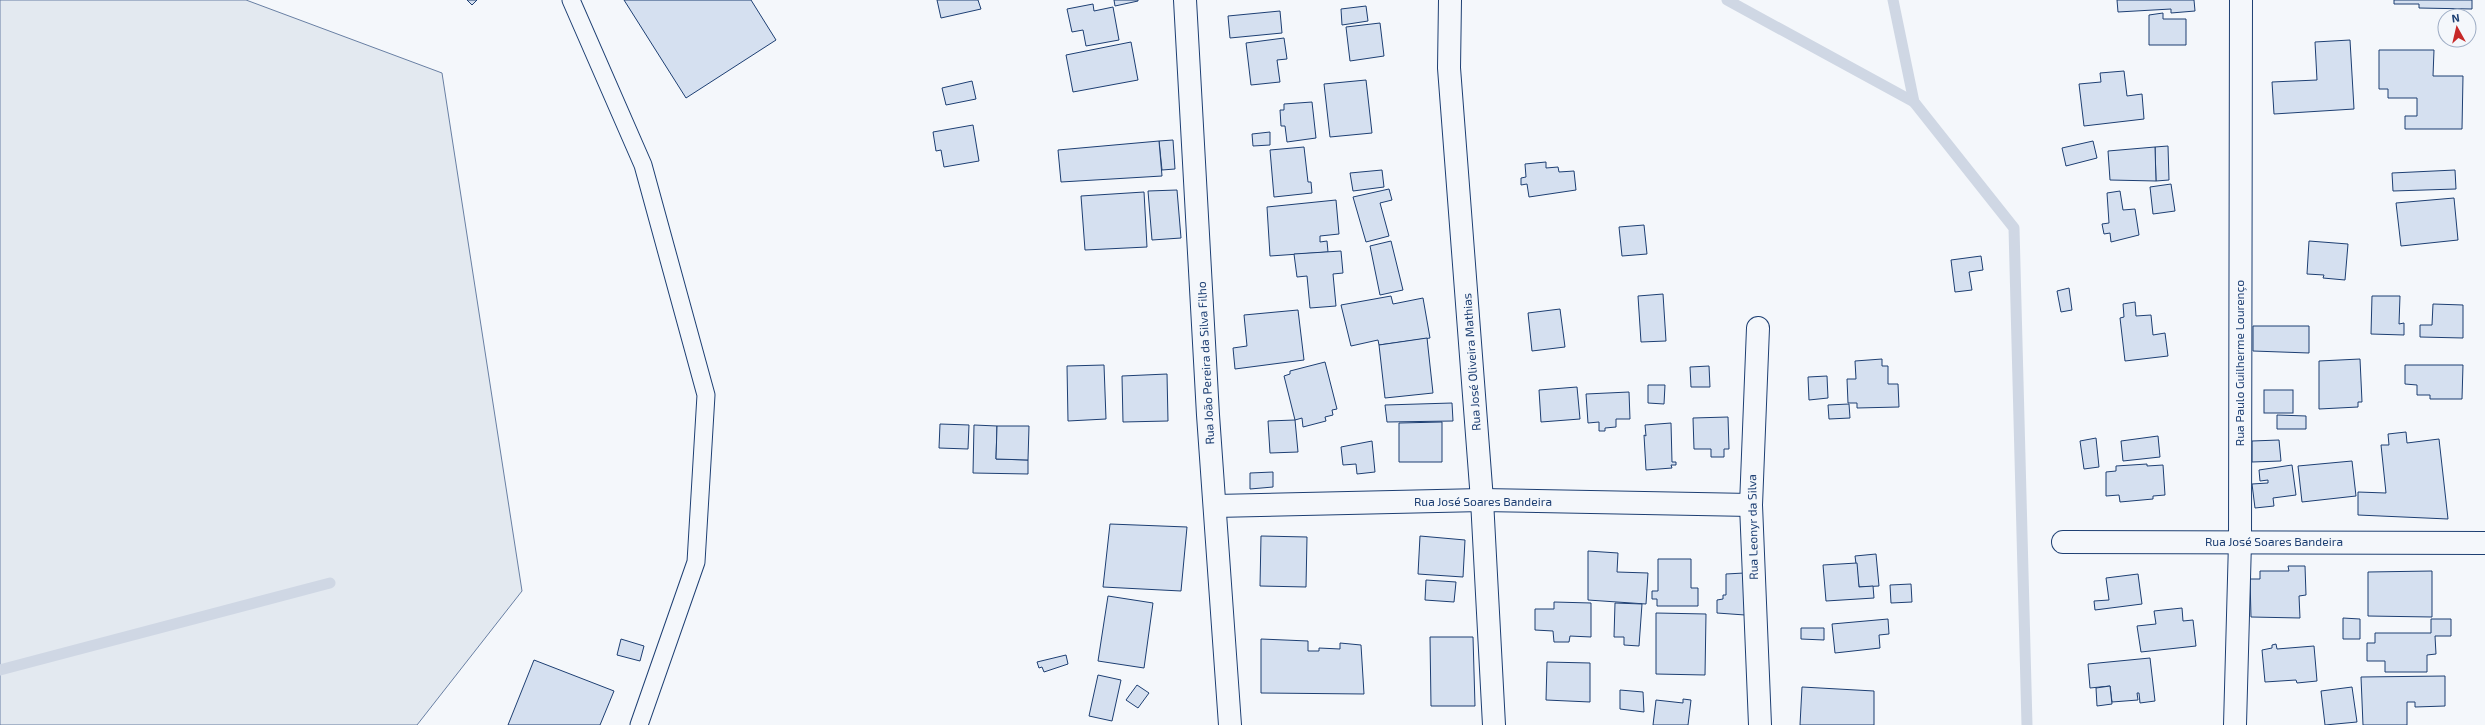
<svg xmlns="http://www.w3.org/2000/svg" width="2485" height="725" viewBox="0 0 2485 725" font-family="'Exo 2',sans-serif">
  <rect width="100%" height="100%" fill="#f4f7fb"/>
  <!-- green -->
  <polygon fill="#e3e9f0" stroke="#687fa3" points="0,0 246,0 442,73 522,591 417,725 0,725"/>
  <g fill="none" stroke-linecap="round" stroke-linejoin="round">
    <!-- stream -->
    <g stroke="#cfd7e4" stroke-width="11">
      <polyline points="1727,0 1914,102"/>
      <polyline points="1893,0 1914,102 2014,228 2027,725"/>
      <polyline points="0,670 330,583"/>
    </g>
  </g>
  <!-- building -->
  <g fill="#d5e0f0" stroke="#1d3f73">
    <polygon points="467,0 477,0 472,5"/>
    <polygon points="624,0 751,0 776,40 686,98"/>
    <polygon points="937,0 978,0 981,9 941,18"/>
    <polygon points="1114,0 1138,0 1138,1 1115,6"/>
    <polygon points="2117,0 2194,0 2195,11 2171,13 2171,9 2118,12"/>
    <polygon points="2394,0 2472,0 2472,9 2419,8 2419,4 2394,4"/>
    <polygon points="1093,4 1094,11 1113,7 1119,40 1086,46 1083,30 1072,32 1067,9"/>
    <polygon points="1366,6 1368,21 1342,25 1341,9"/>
    <polygon points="1280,11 1282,33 1230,38 1228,16"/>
    <polygon points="2163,13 2163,19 2186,19 2186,45 2149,45 2149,15"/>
    <polygon points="1380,23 1384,56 1350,61 1346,27"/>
    <polygon points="1284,38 1287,59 1277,60 1280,82 1251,85 1246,43"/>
    <polygon points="2350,40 2354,109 2274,114 2272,82 2317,80 2315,42"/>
    <polygon points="1131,42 1138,80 1073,92 1066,55"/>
    <polygon points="2379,50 2434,50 2433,76 2463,76 2462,129 2405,129 2405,116 2417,116 2417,98 2388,98 2388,89 2379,89"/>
    <polygon points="2124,71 2127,96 2142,94 2144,119 2084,126 2079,84 2101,82 2100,73"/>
    <polygon points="1366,80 1372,133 1330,137 1324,84"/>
    <polygon points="972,81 976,99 946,105 942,88"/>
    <polygon points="1312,102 1316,138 1287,142 1285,126 1281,126 1280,110 1284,110 1284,104"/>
    <polygon points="973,125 979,161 944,167 941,150 936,151 933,132"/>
    <polygon points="1270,132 1270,145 1253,146 1252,134"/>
    <polygon points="1173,140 1175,169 1162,170 1159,141"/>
    <polygon points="1159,141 1162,176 1061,182 1058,150"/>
    <polygon points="2093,141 2097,158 2066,166 2062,148"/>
    <polygon points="2168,146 2169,180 2156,181 2155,147"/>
    <polygon points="1304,147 1308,182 1311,182 1312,193 1274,197 1270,150"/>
    <polygon points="2155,147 2156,181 2110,180 2108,151"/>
    <polygon points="1546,162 1546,168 1558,167 1559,172 1574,171 1576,190 1529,197 1527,184 1521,185 1521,178 1526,177 1525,164"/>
    <polygon points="1382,170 1384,187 1353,191 1350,173"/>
    <polygon points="2455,170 2456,189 2393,191 2392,173"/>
    <polygon points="2171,184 2175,211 2153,214 2150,187"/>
    <polygon points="1389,189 1392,200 1380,203 1389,236 1366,242 1353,197"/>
    <polygon points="1177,190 1181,238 1152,240 1148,191"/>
    <polygon points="2120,191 2123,210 2135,209 2139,235 2111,242 2110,233 2104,234 2102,224 2109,223 2107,193"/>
    <polygon points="1144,192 1147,247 1085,250 1081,196"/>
    <polygon points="2454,198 2458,240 2401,246 2396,203"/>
    <polygon points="1336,200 1339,234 1320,236 1320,242 1327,241 1328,252 1270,256 1267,207"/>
    <polygon points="1644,225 1647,254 1622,256 1619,227"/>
    <polygon points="1391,241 1403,290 1380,295 1370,246"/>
    <polygon points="2309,241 2348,244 2345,280 2323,278 2324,275 2307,274"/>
    <polygon points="1341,251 1343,273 1333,274 1336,306 1310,308 1307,276 1297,277 1294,254"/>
    <polygon points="1981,256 1983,270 1969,272 1972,290 1955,292 1951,260"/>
    <polygon points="2069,288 2072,310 2061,312 2057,291"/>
    <polygon points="1663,294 1666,341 1641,342 1638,296"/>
    <polygon points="1391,296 1393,304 1423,298 1430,338 1379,345 1378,340 1351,346 1341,305"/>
    <polygon points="2372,296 2400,296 2399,324 2404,323 2404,335 2371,334"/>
    <polygon points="2135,302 2136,316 2151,315 2153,335 2165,333 2168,356 2125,361 2120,318 2124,317 2123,304"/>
    <polygon points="2433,304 2463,305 2463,338 2420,337 2420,325 2432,325"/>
    <polygon points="1560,309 1565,347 1532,351 1528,313"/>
    <polygon points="1298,310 1304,360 1235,369 1233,348 1247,346 1244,315"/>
    <polygon points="2253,326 2309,326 2309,353 2253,351"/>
    <polygon points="1427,338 1433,393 1385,398 1379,345"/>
    <polygon points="1882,359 1882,366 1888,366 1888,384 1898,384 1899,407 1857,408 1857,403 1848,403 1847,379 1856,379 1855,361"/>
    <polygon points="2360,359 2362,402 2358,402 2358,407 2319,409 2319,361"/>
    <polygon points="1325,362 1337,409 1332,410 1333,415 1325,417 1326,421 1303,427 1302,418 1295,420 1284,376 1290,374 1290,371"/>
    <polygon points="1104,365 1106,419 1068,421 1067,366"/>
    <polygon points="2405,365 2463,365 2462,399 2430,399 2430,395 2417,395 2417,385 2405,384"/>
    <polygon points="1709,366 1710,387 1691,387 1690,367"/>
    <polygon points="1167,374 1168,421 1123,422 1122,376"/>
    <polygon points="1827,376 1828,398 1809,400 1808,377"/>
    <polygon points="1648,385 1665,385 1664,404 1648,403"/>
    <polygon points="1577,387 1580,419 1541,422 1539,390"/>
    <rect x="2264" y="390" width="29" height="23"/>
    <polygon points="1629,392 1630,419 1616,419 1616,427 1605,428 1605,431 1599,431 1599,422 1588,423 1586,394"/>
    <polygon points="1452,403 1453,421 1387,422 1385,405"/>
    <polygon points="1849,404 1850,418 1829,419 1828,405"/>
    <polygon points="2277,415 2306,416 2306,429 2277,429"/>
    <polygon points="1728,417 1729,449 1724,449 1724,457 1711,457 1711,449 1694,449 1693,418"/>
    <polygon points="1295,420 1298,452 1270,453 1268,421"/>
    <polygon points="1442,422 1442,462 1399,462 1399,423"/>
    <polygon points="1671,423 1672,462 1676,462 1676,465 1671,465 1672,468 1646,470 1644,435 1646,436 1645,425"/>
    <polygon points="940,424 969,425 968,449 939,448"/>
    <polygon points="974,425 997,426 996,459 1028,460 1028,474 973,473"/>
    <polygon points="997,426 1029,426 1028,460 996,459"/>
    <polygon points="2406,432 2407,443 2439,439 2448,519 2358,515 2358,492 2386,493 2381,445 2389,445 2388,434"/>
    <polygon points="2158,436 2160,457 2123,461 2121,441"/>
    <polygon points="2096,438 2099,467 2084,469 2080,441"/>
    <polygon points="2279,440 2281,461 2252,462 2252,441"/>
    <polygon points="1372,441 1375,472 1357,474 1356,464 1343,465 1341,447"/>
    <polygon points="2352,461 2356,496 2302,502 2298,466"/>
    <polygon points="2147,464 2147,466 2163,465 2165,495 2153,496 2153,499 2120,502 2119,495 2106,496 2106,472 2116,471 2116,466"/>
    <polygon points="2292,465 2296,495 2273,498 2274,506 2255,508 2252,484 2268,483 2268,480 2260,481 2259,470"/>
    <polygon points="1273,472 1273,487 1250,489 1250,473"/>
    <polygon points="1110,524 1187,527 1181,591 1103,587"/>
    <polygon points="1261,536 1307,537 1306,587 1260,586"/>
    <polygon points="1420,536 1465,540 1463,577 1418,574"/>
    <polygon points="1588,551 1618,553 1617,572 1648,573 1646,604 1588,600"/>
    <polygon points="1876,554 1879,586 1859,587 1855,556"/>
    <polygon points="1658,559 1691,559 1691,588 1698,588 1698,606 1657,606 1657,599 1652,599 1652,591 1658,591"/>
    <polygon points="1857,563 1859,587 1873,586 1874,598 1826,601 1823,565"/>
    <polygon points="2288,566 2305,566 2306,595 2299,596 2300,618 2251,617 2250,579 2260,579 2260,571 2289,571"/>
    <polygon points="2432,571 2432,617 2368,616 2368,572"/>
    <polygon points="1744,573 1745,615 1717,613 1717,600 1723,599 1723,595 1726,595 1726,574"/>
    <polygon points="2138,574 2142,604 2095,610 2094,601 2109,600 2106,578"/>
    <polygon points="1426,580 1456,582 1454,602 1425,600"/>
    <polygon points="1911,584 1912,602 1891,603 1890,585"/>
    <polygon points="1108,596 1153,603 1144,668 1098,661"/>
    <polygon points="1554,602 1591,603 1591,637 1570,636 1569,642 1554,642 1553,631 1535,630 1535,609 1554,609"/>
    <polygon points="1615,603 1642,604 1639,646 1624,645 1624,637 1614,637"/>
    <polygon points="2182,608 2183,621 2193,620 2196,646 2141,652 2137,626 2156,624 2154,611"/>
    <polygon points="1656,613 1706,614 1705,675 1656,674"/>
    <polygon points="2343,618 2360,619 2360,639 2343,639"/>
    <polygon points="1888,619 1889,634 1879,635 1880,648 1835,653 1832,624"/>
    <polygon points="2431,619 2451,619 2451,636 2435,636 2436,654 2427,655 2427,672 2385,672 2385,661 2367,661 2367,643 2375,643 2375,633 2431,633"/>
    <polygon points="1801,628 1824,628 1824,640 1801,639"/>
    <polygon points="1430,637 1473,637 1475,706 1431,706"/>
    <polygon points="621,639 644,646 640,661 617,655"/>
    <polygon points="1261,639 1308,641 1308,651 1319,651 1319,648 1340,649 1340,643 1361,645 1364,694 1261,693"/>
    <polygon points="2276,644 2277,649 2314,646 2317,681 2297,683 2296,680 2265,682 2262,650 2272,648 2272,645"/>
    <polygon points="1066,655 1068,664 1044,672 1042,667 1039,668 1037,662"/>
    <polygon points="2150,658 2155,701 2140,703 2139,693 2137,693 2138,700 2112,702 2110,686 2090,688 2088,664"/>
    <polygon points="534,660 614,691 600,725 508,725"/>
    <polygon points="1547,662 1590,663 1590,702 1546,700"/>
    <polygon points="1098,675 1121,680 1112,721 1089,716"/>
    <polygon points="2445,676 2445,706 2415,707 2415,702 2407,702 2407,725 2363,725 2361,677"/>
    <polygon points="1137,685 1149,693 1138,708 1126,700"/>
    <polygon points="2110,686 2112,704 2097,706 2096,688"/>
    <polygon points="1802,687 1874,691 1874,725 1800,725"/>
    <polygon points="2352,687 2357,722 2325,725 2321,691"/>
    <polygon points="1620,690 1643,692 1644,712 1620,709"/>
    <polygon points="1683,699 1691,700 1688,725 1653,725 1656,700 1683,703"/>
  </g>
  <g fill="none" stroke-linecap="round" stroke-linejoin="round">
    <!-- service casing -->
    <g stroke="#1d3f73" stroke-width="19">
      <polyline id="service" points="571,0 643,165 706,395 696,562 639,725"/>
    </g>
    <!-- minor casing -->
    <g stroke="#1d3f73" stroke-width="24">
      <g id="minor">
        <polyline points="1185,0 1208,415 1230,725"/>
        <polyline points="1450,0 1449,68 1482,500 1494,725"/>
        <polyline points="1758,328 1751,505 1760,725"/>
        <polyline points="1215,506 1482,500 1751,505"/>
        <polyline points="2063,542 2485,543"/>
        <polyline points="2235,725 2240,542 2241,0"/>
      </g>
    </g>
    <!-- service -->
    <use href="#service" stroke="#f4f7fb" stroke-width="17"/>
    <!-- minor -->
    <use href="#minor" stroke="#f4f7fb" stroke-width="22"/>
  </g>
  <g text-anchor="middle" stroke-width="3" stroke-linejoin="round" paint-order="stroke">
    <!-- street labels -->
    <g font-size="12" fill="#1d3f73" stroke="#f4f7fb">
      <text transform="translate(1472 362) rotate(-94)" y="4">Rua José Oliveira Mathias</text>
      <text transform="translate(1206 363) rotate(-93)" y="4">Rua João Pereira da Silva Filho</text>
      <text transform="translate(2240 363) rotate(-90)" y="4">Rua Paulo Guilherme Lourenço</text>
      <text x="1483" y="506">Rua José Soares Bandeira</text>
      <text transform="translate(1753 527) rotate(-91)" y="4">Rua Leonyr da Silva</text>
      <text x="2274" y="546">Rua José Soares Bandeira</text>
    </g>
  </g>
  <!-- north arrow -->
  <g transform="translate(2457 28) rotate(352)"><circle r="19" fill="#f4f7fb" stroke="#9eadc5"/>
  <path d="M0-3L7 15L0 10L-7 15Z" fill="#c62828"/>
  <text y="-6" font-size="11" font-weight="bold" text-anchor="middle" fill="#1d3f73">N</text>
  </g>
</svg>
